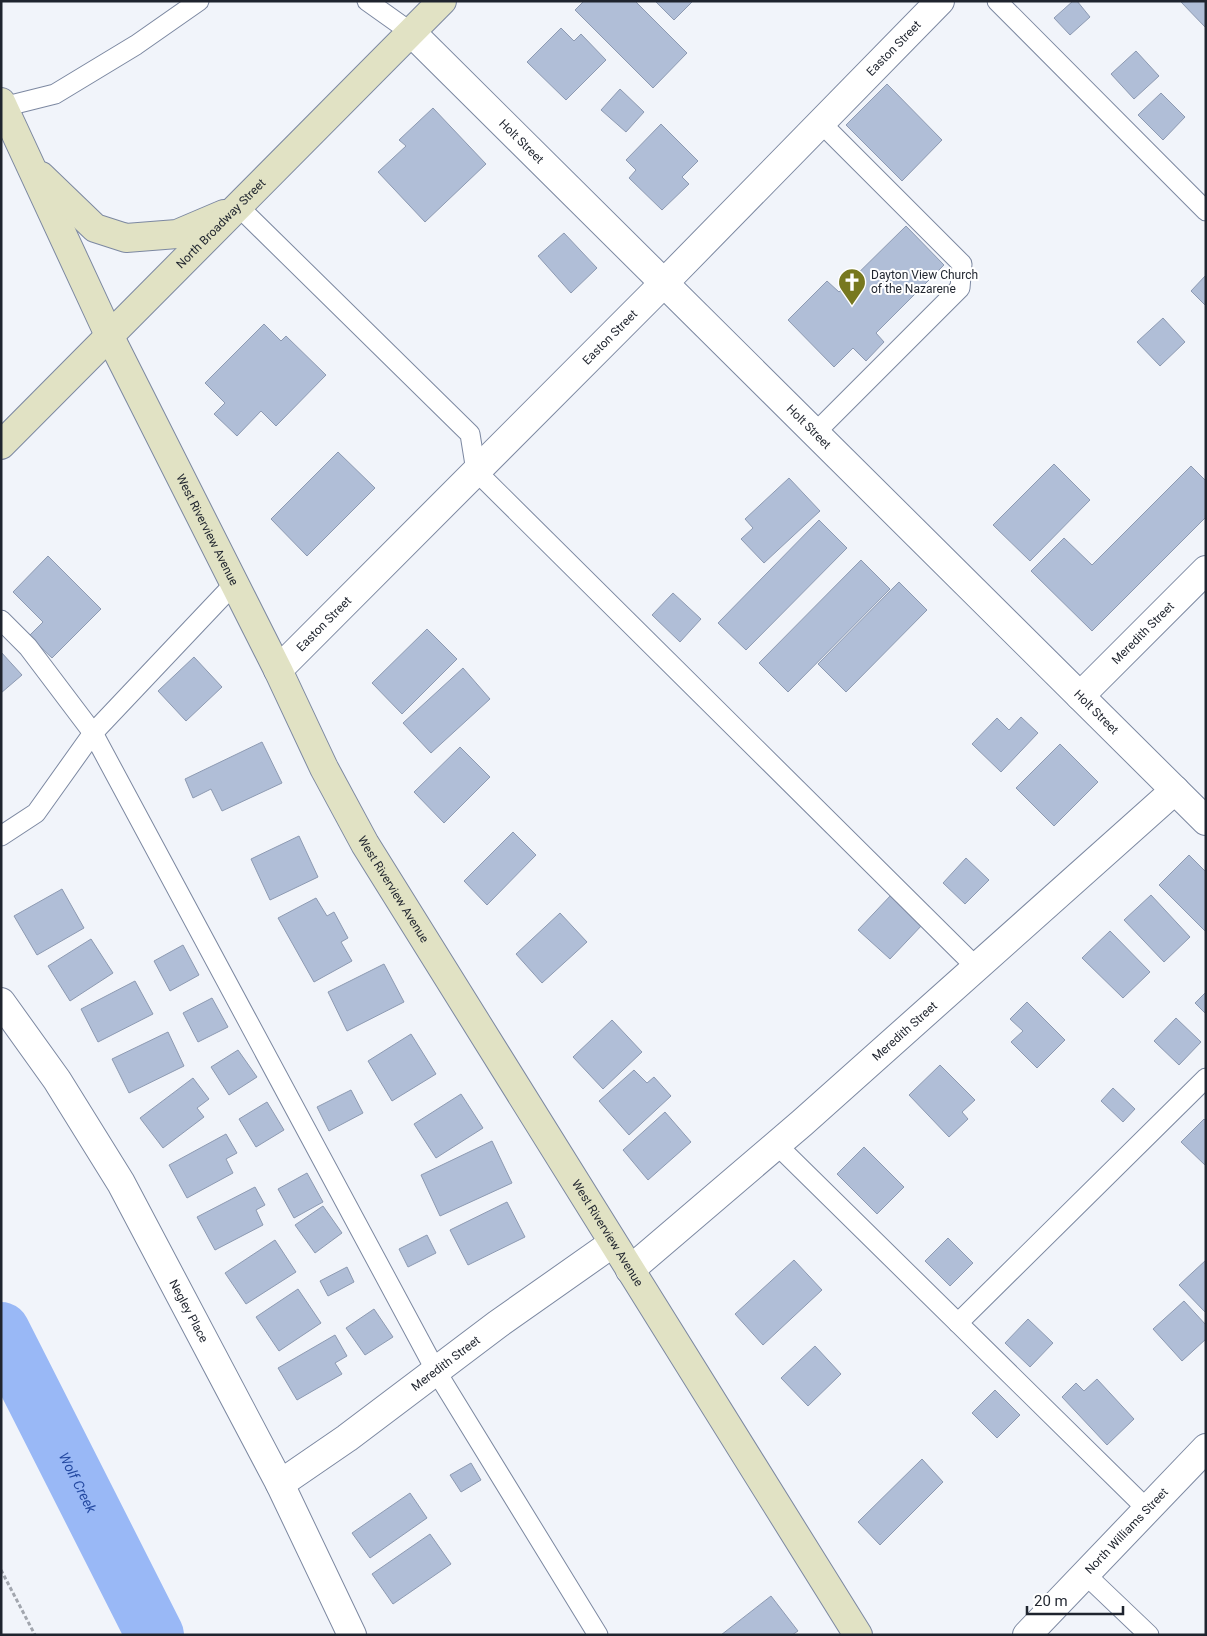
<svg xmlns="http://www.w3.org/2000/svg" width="1207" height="1636" viewBox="0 0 1207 1636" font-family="Roboto,sans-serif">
  <rect width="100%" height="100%" fill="#f1f4fa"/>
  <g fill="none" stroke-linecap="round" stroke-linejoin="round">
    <!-- river -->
    <path stroke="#99b8f6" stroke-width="58" id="s1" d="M 1,1331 L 155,1635"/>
  </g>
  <!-- building -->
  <g fill="#b0bed7" stroke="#8d9ab2">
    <polygon points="584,1 635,1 687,53 653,88 575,10"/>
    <polygon points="655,1 693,1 674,20"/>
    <polygon points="1073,1 1077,1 1090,17 1070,35 1054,18"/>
    <polygon points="1206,1 1206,28 1181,2"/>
    <polygon points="561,28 574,41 581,34 606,60 566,100 527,62"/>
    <polygon points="1136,51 1159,76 1134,99 1111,74"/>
    <polygon points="887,84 942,140 902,181 846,125"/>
    <polygon points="620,89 644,112 626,132 601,110"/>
    <polygon points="1161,93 1185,117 1163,140 1138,115"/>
    <polygon points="433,108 486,164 425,222 378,172 406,146 399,140"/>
    <polygon points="661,124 698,161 682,177 689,184 662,210 629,178 636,170 626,160"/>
    <polygon points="906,226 944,265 876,333 884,342 866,361 853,348 834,367 788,320 827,281 839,292"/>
    <polygon points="564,233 597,268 571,293 538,256"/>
    <polygon points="1206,275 1206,306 1191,291"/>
    <polygon points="1163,318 1185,342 1160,366 1137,342"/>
    <polygon points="264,324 281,341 286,336 326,375 276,426 261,411 237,436 214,414 225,403 205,383"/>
    <polygon points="338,452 375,488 307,556 271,519"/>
    <polygon points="1054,464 1090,500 1030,561 993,525"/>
    <polygon points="1191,466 1206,481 1206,517 1092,631 1031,571 1064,538 1092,565"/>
    <polygon points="789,478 820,511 764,563 741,539 753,528 745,519"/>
    <polygon points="819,520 847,548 746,650 718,623"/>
    <polygon points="48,556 101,609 52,658 29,636 43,622 13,592"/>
    <polygon points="861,560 890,589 788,692 759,663"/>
    <polygon points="899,582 927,610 846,692 818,664"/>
    <polygon points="673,593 701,619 680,642 652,615"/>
    <polygon points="427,629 457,659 402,714 372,683"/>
    <polygon points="1,652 22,675 1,693"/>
    <polygon points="194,657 222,687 186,721 158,691"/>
    <polygon points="463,668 490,699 431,753 403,723"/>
    <polygon points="1021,717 1038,733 1001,772 972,744 997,718 1009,730"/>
    <polygon points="262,742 282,783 222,811 211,789 193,798 185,779"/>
    <polygon points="1060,744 1098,782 1054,826 1016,788"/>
    <polygon points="460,747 490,777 444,823 414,792"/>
    <polygon points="513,832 536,855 487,905 464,881"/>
    <polygon points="299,836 318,877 270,900 251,859"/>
    <polygon points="1189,855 1206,872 1206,932 1159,885"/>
    <polygon points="966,858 989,880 965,904 943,883"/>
    <polygon points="62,889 84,928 37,955 14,916"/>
    <polygon points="892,894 923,924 890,959 858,930"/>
    <polygon points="1151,895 1190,937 1164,962 1124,920"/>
    <polygon points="316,898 327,916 334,912 348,938 341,942 352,961 314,982 278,918"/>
    <polygon points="560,913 587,942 542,983 516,954"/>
    <polygon points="1110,931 1150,972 1123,998 1082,958"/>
    <polygon points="91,939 113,973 70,1001 48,966"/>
    <polygon points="183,945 199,975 170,991 154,961"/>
    <polygon points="384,964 404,1002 347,1031 328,992"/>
    <polygon points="135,981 153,1014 98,1042 81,1009"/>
    <polygon points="1206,992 1206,1014 1195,1003"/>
    <polygon points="212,998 228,1027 198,1042 183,1013"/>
    <polygon points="1027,1002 1065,1040 1037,1068 1011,1042 1023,1031 1010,1019"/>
    <polygon points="1176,1018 1201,1042 1179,1065 1154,1041"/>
    <polygon points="612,1020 642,1052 603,1089 573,1057"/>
    <polygon points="168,1032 184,1066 129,1093 112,1059"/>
    <polygon points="411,1034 436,1074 392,1101 368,1061"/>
    <polygon points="238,1050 257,1077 229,1095 211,1067"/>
    <polygon points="940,1065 975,1100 962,1112 968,1119 949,1137 909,1095"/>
    <polygon points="634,1070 647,1083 654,1077 671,1096 629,1135 599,1101"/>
    <polygon points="193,1078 209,1099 197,1108 204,1117 163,1148 140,1118"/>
    <polygon points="1113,1088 1135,1109 1123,1122 1101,1101"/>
    <polygon points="351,1090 363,1113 329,1131 317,1107"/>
    <polygon points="461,1094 483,1128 436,1158 414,1124"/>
    <polygon points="267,1102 284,1130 256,1147 239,1119"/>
    <polygon points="665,1112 691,1142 648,1180 623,1150"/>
    <polygon points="1204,1119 1206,1121 1206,1166 1181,1142"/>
    <polygon points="226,1134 237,1153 226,1159 233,1173 187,1198 169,1165"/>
    <polygon points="492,1141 512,1183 440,1216 421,1175"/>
    <polygon points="864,1147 904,1187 877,1214 837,1174"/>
    <polygon points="307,1173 323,1202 294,1218 278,1189"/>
    <polygon points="255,1187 265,1205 256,1210 263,1225 215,1250 197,1217"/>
    <polygon points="507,1202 525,1237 468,1265 450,1230"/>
    <polygon points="323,1206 342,1233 315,1253 295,1225"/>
    <polygon points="427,1235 436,1253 408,1267 399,1249"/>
    <polygon points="948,1238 973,1263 950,1286 925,1261"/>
    <polygon points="275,1240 296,1272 246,1304 225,1273"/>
    <polygon points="794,1260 822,1290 763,1345 735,1314"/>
    <polygon points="1206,1260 1206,1313 1179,1285"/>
    <polygon points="347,1267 354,1282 328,1296 320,1281"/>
    <polygon points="298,1289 321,1323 279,1351 256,1317"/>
    <polygon points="1184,1301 1206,1325 1206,1339 1182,1361 1153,1329"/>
    <polygon points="374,1309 393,1337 365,1355 346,1328"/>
    <polygon points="1028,1319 1053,1343 1030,1367 1005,1343"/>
    <polygon points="335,1335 347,1356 335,1363 342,1374 297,1400 278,1368"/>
    <polygon points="815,1346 841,1374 808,1406 781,1378"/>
    <polygon points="1097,1379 1134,1419 1107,1445 1062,1397 1076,1383 1084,1391"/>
    <polygon points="995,1390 1020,1415 997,1438 972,1413"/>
    <polygon points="922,1459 943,1482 880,1545 858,1522"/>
    <polygon points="471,1463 481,1480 461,1492 450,1475"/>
    <polygon points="410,1493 427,1518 370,1558 352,1533"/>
    <polygon points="430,1534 451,1564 393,1604 372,1574"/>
    <polygon points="771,1596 798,1631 792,1635 721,1635"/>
  </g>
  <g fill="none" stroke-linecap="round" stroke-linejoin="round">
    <!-- lane casing -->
    <g stroke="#7c88a1" stroke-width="21">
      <g id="lane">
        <polyline points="367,1 412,33"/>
        <polyline points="997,1 1206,211"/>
        <polyline points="3,107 55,94 136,45 199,1"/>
        <polyline points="239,207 470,434 476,471 976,967"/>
        <polyline points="815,433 960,288 962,264 821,123"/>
        <polyline points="1,620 28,647 93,733 436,1371 598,1635"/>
        <polyline points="1,836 36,813 93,733 234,584"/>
        <polyline points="776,1144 1147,1509"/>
        <polyline points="958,1323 1206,1078"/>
        <polyline points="1085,1574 1149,1635"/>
      </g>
    </g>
    <!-- street casing -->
    <g stroke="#7c88a1" stroke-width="30">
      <g id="street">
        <path id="s2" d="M 412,33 L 1206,821"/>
        <path id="s3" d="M 278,670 L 664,283 L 940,1"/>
        <path id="s4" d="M 1080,696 L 1206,570"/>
        <path id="s5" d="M 1,1002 L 57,1080 L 121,1183 L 280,1484 L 352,1635"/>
        <path id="s6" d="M 630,1270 L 802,1123 L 1175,790"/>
        <path id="s7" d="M 280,1484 L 347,1438 L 498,1324 L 613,1243"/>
        <path id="s8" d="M 1027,1635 L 1206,1448"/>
      </g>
    </g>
    <!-- secondary casing -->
    <g stroke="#7c88a1" stroke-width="30">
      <g id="secondary">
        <path id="s9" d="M 1,102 L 109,335 L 278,670 L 324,768 L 365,844 L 858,1635"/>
        <polyline points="41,176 95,228 126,238 177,234 224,214"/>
        <path id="s10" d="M 1,445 L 442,1"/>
      </g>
    </g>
    <!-- path -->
    <polyline stroke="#a2a6ae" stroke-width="3" stroke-dasharray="4 2.5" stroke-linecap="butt" points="1,1570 35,1635"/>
    <!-- lane -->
    <use href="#lane" stroke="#fff" stroke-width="19"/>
    <!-- street -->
    <use href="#street" stroke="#fff" stroke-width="28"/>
    <!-- secondary -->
    <use href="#secondary" stroke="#e1e2c4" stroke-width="28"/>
  </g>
  <!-- icons -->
  <defs>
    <g id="church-pin" transform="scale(1.4375)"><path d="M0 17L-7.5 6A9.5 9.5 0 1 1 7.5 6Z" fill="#77781f" stroke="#fff"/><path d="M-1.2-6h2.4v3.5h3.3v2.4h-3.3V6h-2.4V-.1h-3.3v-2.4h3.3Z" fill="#fff"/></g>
  </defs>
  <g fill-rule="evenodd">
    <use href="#church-pin" x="852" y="282"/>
  </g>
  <g text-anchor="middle" stroke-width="4" stroke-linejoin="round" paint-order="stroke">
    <!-- street labels -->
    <g font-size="12" fill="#1f242e" stroke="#fff">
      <text dy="4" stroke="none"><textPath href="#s3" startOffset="875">Easton Street</textPath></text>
      <text dy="4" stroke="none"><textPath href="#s2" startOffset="154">Holt Street</textPath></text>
      <text dy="4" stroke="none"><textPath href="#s10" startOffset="312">North Broadway Street</textPath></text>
      <text dy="4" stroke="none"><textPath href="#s3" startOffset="470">Easton Street</textPath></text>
      <text dy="4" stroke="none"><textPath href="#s2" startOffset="559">Holt Street</textPath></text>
      <text dy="4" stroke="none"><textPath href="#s9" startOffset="475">West Riverview Avenue</textPath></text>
      <text dy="4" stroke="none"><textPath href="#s3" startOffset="65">Easton Street</textPath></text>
      <text dy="4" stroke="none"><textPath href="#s4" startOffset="89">Meredith Street</textPath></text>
      <text dy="4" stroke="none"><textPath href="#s2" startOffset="964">Holt Street</textPath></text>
      <text dy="4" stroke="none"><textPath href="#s9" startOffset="880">West Riverview Avenue</textPath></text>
      <text dy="4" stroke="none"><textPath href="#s6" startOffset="364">Meredith Street</textPath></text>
      <text dy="4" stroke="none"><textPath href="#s9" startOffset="1285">West Riverview Avenue</textPath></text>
      <text dy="4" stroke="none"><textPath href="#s5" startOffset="362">Negley Place</textPath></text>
      <text dy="4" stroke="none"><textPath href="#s7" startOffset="205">Meredith Street</textPath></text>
      <text dy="4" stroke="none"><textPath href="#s8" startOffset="144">North Williams Street</textPath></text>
    </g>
    <!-- poi labels -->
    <g font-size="12" fill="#1f242e" stroke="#fff" text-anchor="start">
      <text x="871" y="279">Dayton View Church<tspan x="871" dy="14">of the Nazarene</tspan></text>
    </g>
    <!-- water labels -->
    <g font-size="14" font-style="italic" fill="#2449a1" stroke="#fff">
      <text dy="5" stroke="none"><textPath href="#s1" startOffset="170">Wolf Creek</textPath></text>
    </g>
  </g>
  <!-- border -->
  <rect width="1207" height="1636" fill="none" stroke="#1f242e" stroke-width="5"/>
  <!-- scale -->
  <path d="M1027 1606v8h96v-8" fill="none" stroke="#1f242e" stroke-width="2.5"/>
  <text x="1034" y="1606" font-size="15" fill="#1f242e" stroke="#ffffff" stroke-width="4" paint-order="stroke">20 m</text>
</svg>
